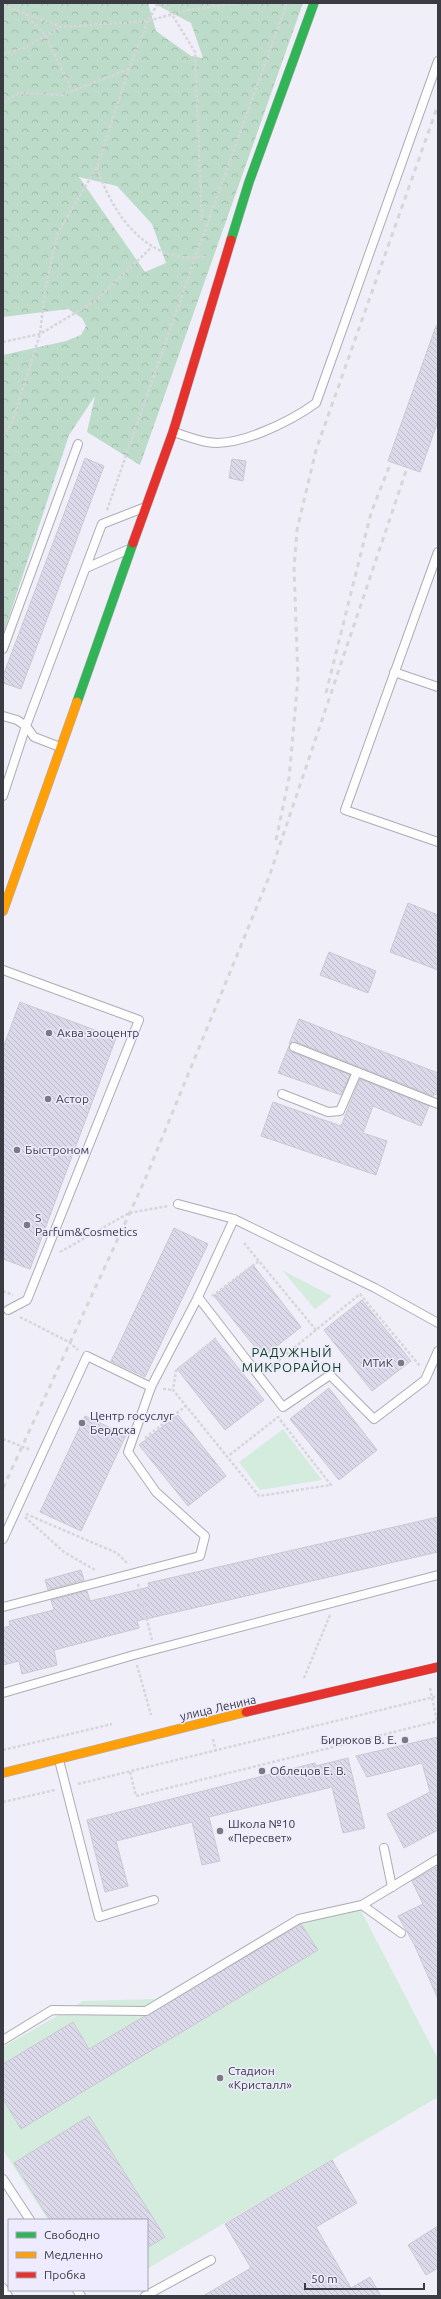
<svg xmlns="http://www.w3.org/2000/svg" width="441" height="2299" viewBox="0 0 441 2299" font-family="Ubuntu,sans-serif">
  <defs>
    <pattern id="forest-crowns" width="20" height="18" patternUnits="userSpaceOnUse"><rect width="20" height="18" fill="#bcdbc8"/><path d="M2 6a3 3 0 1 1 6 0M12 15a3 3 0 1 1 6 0" fill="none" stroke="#a2bdad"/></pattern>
    <pattern id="building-back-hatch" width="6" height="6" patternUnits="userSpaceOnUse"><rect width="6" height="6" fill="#dbd9ea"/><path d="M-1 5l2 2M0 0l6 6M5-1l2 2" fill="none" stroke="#bdbbca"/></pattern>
  </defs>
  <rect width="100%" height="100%" fill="#f0eff9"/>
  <!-- forest -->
  <path fill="url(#forest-crowns)" fill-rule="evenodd" d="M 3,3 L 148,3 L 156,31 L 191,56 L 203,58 L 191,23 L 153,3 L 303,3 L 140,465 L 87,432 L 95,396 L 69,435 L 3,635 L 3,355 L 66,341 L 81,335 L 86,326 L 82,318 L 68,309 L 3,317 ZM 79,177 L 117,186 L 152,224 L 166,263 L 145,272 Z"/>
  <!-- green -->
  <g fill="#d4ecde">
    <polygon points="282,1270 332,1296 315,1309"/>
    <polygon points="283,1429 322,1480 260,1490 239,1462"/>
    <polygon points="357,1903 438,2059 438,2097 147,2269 147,2220 48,2220 3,2150 3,2047 83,2001 155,1999 296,1917"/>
  </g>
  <!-- building -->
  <g fill="url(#building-back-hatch)" stroke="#cac9d1">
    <polygon points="436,326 438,326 438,421 420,472 388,461"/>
    <polygon points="85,458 104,466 21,689 3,683 3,676"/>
    <polygon points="232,459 246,461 243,481 229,478"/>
    <polygon points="408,903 438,915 438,970 390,952"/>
    <polygon points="329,952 376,971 368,993 320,975"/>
    <polygon points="20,1002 116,1038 30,1269 3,1259 3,1048"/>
    <polygon points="299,1019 438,1073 438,1095 434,1094 433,1096 296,1042 289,1044"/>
    <polygon points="289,1046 292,1052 350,1075 341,1095 278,1073"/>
    <polygon points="360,1079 429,1106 421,1126 373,1106 363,1133 387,1141 376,1175 261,1136 273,1102 341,1126"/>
    <polygon points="174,1228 208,1244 145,1377 111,1361"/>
    <polygon points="253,1265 301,1327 263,1357 214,1296"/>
    <polygon points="362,1300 411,1361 372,1391 324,1330"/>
    <polygon points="215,1339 264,1400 225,1430 177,1369"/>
    <polygon points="329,1388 377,1450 339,1480 290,1419"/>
    <polygon points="178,1415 226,1476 188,1506 139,1445"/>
    <polygon points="85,1416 126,1435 81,1531 40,1512"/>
    <polygon points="438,1517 438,1552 137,1621 139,1628 54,1650 57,1665 22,1674 19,1661 3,1665 3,1628 10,1626 9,1621 54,1610 51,1600 87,1591 90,1601 149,1587 148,1583"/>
    <polygon points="81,1570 84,1580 48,1590 45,1580"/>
    <polygon points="438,1737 438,1830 404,1848 387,1814 430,1792 422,1763 367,1777 356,1756"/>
    <polygon points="348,1758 365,1828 343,1833 332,1787 209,1817 220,1861 202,1865 192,1822 116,1841 128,1886 105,1892 87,1820 315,1763 316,1766"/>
    <polygon points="438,1866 438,1999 414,1944 398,1916 423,1904 412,1881"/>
    <polygon points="301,1924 318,1950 21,2129 3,2099 3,2064 73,2022 89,2049"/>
    <polygon points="89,2116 165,2237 147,2248 147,2220 50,2220 14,2163"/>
    <polygon points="332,2160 357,2203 316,2227 351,2288 370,2277 381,2296 203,2296 251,2268 225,2224"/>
    <polygon points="438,2226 438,2268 426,2275 408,2245"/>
  </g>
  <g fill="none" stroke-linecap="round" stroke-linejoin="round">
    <!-- lane casing -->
    <g stroke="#adacb4" stroke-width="10">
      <g id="lane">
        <path d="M 174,432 C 185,436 196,440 207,442 C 238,448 291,421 316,403 L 438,61"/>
        <polyline points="438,552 345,810 438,842"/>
        <polyline points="86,568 127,550"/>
        <polyline points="3,649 78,444"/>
        <polyline points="394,672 438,687"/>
        <polyline points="3,716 17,720 26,726 34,737 60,747"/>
        <polyline points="3,796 26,726 102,524 143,508"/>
        <polyline points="3,970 139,1020 27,1300 8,1310"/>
        <polyline points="294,1047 438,1104"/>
        <polyline points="282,1094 328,1112 340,1111 357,1072"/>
        <polyline points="178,1204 234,1219 375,1288 438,1323"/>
        <polyline points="198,1297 283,1407 330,1375 374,1419 425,1380 438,1351"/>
        <polyline points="3,1539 87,1356 151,1387 198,1297 234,1219"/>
        <polyline points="3,1607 200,1556 205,1536 156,1492 128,1452 151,1387"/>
        <polyline points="3,1693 134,1655 438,1575"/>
        <polyline points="59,1760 99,1917 154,1900"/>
        <polyline points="384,1848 392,1887"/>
        <polyline points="362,1905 401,1933"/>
        <polyline points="3,2040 52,2010 146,2011 299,1919 362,1905 438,1859"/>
        <polyline points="3,2179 30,2220"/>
        <polyline points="3,2288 8,2296"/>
        <polyline points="77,2290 81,2296"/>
        <polyline points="145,2296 211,2260"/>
      </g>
    </g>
    <!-- fast casing -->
    <g stroke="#adacb4" stroke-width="10">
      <g id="fast">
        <polyline points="231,240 249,182 314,3"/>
        <polyline points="77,702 133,543"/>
      </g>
    </g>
    <!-- slow casing -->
    <g stroke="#adacb4" stroke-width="10">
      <g id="slow">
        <polyline points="3,911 77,702"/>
        <polyline points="3,1773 246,1712"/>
      </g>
    </g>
    <!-- jam casing -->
    <g stroke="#adacb4" stroke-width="10">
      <g id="jam">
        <polyline points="133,543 173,432 231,240"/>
        <polyline points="246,1712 438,1667"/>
      </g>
    </g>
    <!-- path -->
    <g stroke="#d6d6da" stroke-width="2.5" stroke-dasharray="3 2" stroke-linecap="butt">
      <polyline points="165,3 195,52 202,221"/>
      <polyline points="3,5 62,27 148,21 188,10 237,3"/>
      <polyline points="25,14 46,36 72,91"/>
      <polyline points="3,54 24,48 61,27"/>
      <polyline points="3,102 19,93 62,95 129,69"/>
      <path d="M 97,167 C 113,217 150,267 208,256"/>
      <polyline points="3,342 40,334 95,301 152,247"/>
      <polyline points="3,436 12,423 40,334 45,290 58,232 97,167 129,69 148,21 158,3"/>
      <polyline points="107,510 195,258 287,3"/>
      <polyline points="244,1243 316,1330"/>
      <polyline points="60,1252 129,1213 168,1206"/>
      <polyline points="3,1291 13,1295"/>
      <polyline points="212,1296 259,1261"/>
      <polyline points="20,1317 69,1342 78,1350"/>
      <polyline points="216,1338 176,1371 173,1390 259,1496 331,1485 278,1417 227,1457"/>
      <polyline points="267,1370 360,1294 420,1366"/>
      <polyline points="163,1389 173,1390"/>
      <polyline points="145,1438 186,1406"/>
      <polyline points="3,1439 31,1450"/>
      <polyline points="26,1514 117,1553 127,1563"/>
      <polyline points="25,1517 64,1552 95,1570"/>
      <polyline points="138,1584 152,1640"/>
      <polyline points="137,1665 151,1715"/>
      <polyline points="304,1678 330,1615"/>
      <polyline points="430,1688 437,1721"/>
      <polyline points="213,1739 216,1752"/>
      <polyline points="3,1750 112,1724"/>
      <polyline points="130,1772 136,1796 438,1721"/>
      <polyline points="78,1784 438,1696"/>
      <polyline points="3,1802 55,1790"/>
    </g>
    <!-- lane -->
    <use href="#lane" stroke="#fdfdfe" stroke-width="8"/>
    <!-- fast -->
    <use href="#fast" stroke="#30b455" stroke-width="9"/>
    <!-- slow -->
    <use href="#slow" stroke="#ff9f0a" stroke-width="9"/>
    <!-- jam -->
    <use href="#jam" stroke="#e5322d" stroke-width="9"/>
    <!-- rail -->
    <g stroke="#d6d6d8" stroke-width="3" stroke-dasharray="5 5" stroke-linecap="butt">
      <polyline points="326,693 371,513 391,462"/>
      <polyline points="276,840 289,778 298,678 294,568 297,530 316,450 438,105"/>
      <polyline points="3,1488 144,1182 269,877 407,468"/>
    </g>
  </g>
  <!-- markers -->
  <g fill="#7a7a83" stroke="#edebfd" stroke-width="1.5">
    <circle cx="49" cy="1033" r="4"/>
    <circle cx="48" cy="1099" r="4"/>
    <circle cx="17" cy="1150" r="4"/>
    <circle cx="27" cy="1225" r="4"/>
    <circle cx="401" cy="1363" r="4"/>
    <circle cx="82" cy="1423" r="4"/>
    <circle cx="405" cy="1740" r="4"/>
    <circle cx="262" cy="1771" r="4"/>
    <circle cx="220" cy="1831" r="4"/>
    <circle cx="220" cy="2078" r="4"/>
  </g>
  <g text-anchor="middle" stroke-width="3" stroke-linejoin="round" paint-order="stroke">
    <!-- poi labels -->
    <g font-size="12" fill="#3b3b43" stroke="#edebfd" text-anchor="start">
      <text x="57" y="1037">Аква зооцентр</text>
      <text x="56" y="1103">Астор</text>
      <text x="25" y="1154">Быстроном</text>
      <text x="35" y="1222">S<tspan x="35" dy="14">Parfum&amp;Cosmetics</tspan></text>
      <text x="393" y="1367" text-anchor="end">МТиК</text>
      <text x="90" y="1420">Центр госуслуг<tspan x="90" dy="14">Бердска</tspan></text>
      <text x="397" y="1744" text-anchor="end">Бирюков В. Е.</text>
      <text x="270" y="1775">Облецов Е. В.</text>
      <text x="228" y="1828">Школа №10<tspan x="228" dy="14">«Пересвет»</tspan></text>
      <text x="228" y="2075">Стадион<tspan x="228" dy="14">«Кристалл»</tspan></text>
    </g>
    <!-- street labels -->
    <g font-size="12" fill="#3b3b43" stroke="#edebfd">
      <text transform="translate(218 1708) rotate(-13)" y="4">улица Ленина</text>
    </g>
    <!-- neighbourhood labels -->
    <g font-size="13" letter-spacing="1" fill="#114523" stroke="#edebfd">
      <text x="292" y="1357">РАДУЖНЫЙ<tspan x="292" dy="15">МИКРОРАЙОН</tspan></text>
    </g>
  </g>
  <!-- border -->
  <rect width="441" height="2299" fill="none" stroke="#3b3b43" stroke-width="8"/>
  <!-- legend -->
  <rect x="8" y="2219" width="140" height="72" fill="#edebfd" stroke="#a6a5b3"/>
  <rect x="16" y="2232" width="20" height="6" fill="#30b455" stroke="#a6a5b3"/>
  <text x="44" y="2239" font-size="12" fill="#3b3b43">Свободно</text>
  <rect x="16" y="2252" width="20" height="6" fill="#ff9f0a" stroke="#a6a5b3"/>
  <text x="44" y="2259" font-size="12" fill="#3b3b43">Медленно</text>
  <rect x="16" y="2272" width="20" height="6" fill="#e5322d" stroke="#a6a5b3"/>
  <text x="44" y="2279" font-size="12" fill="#3b3b43">Пробка</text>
  <!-- scale -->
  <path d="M305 2283v6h119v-6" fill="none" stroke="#3b3b43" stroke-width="2"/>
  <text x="311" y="2283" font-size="12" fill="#3b3b43" stroke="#edebfd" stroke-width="3" paint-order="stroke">50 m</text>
</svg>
